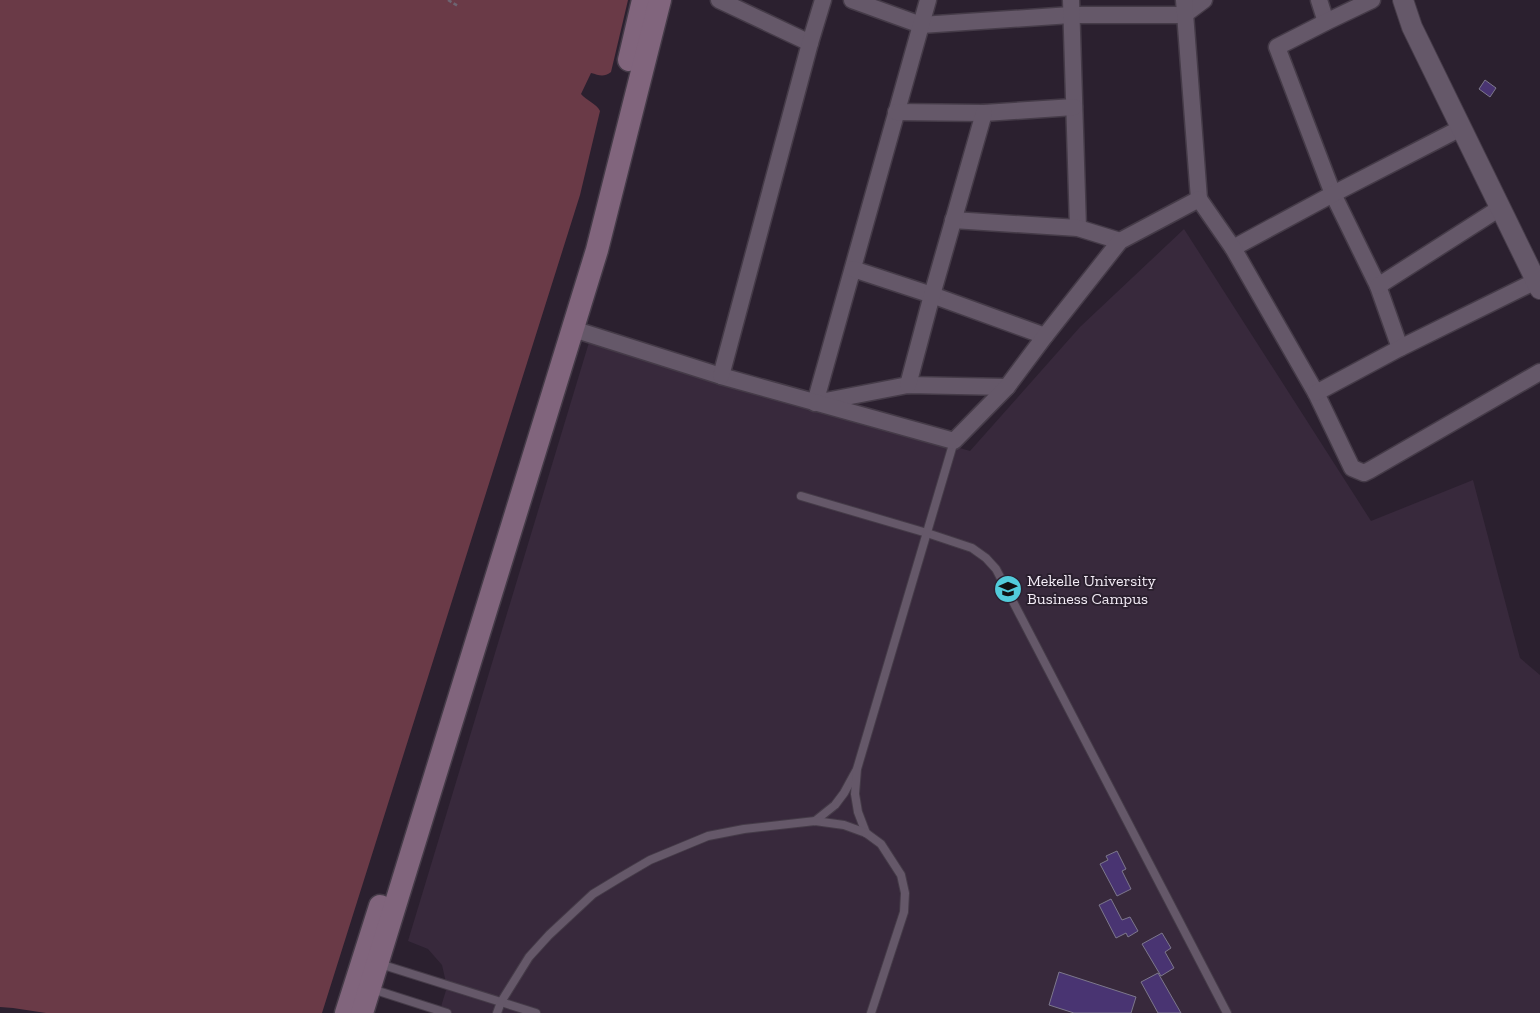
<svg xmlns="http://www.w3.org/2000/svg" width="1540" height="1013" viewBox="0 0 1540 1013" font-family="'Zilla Slab',serif">
  <rect width="100%" height="100%" fill="#2b202f"/>
  <!-- built -->
  <polygon fill="#38293c" points="1184,229 1371,521 1473,480 1520,658 1540,675 1540,1013 437,1013 440,1010 447,987 442,965 428,949 408,941 590,339 970,451 1080,327"/>
  <!-- green -->
  <path fill="#6a3a47" d="M 0,0 L 628,0 L 611,72 C 603,78 599,75 591,73 L 581,94 C 586,100 597,104 600,111 L 580,195 L 322,1013 L 46,1013 L 13,1008 L 0,1007 Z"/>
  <!-- building -->
  <g fill="#493472" stroke="#7d788c">
    <polygon points="1485,80 1496,88 1490,97 1479,89"/>
    <polygon points="1117,851 1126,869 1122,871 1131,889 1117,896 1100,864 1108,860 1106,856"/>
    <polygon points="1111,899 1122,920 1130,917 1138,931 1128,937 1126,933 1116,938 1099,905"/>
    <polygon points="1162,933 1171,948 1165,952 1174,968 1161,976 1142,944"/>
    <polygon points="1059,972 1136,997 1131,1013 1074,1013 1049,1005"/>
    <polygon points="1158,973 1181,1013 1158,1013 1141,982"/>
  </g>
  <g fill="none" stroke-linecap="round" stroke-linejoin="round">
    <!-- service casing -->
    <g stroke="#453b48" stroke-width="10">
      <g id="service">
        <polyline points="801,496 927,533 972,548 986,558 996,569 1227,1013"/>
        <polyline points="815,821 835,805 844,793 856,771"/>
        <polyline points="866,833 858,812 855,794 857,769 954,441"/>
        <polyline points="380,964 536,1013"/>
        <polyline points="372,989 447,1013"/>
        <polyline points="497,1013 501,1002 529,957 549,935 593,894 621,877 650,860 708,836 744,829 815,821 844,825 866,833 881,844 901,875 905,893 904,912 871,1013"/>
      </g>
    </g>
    <!-- minor casing -->
    <g stroke="#453b48" stroke-width="19">
      <g id="minor">
        <polyline points="719,0 810,43"/>
        <polyline points="852,0 921,25 1071,15 1184,15 1204,0"/>
        <polyline points="928,0 815,403 908,385 1007,387"/>
        <polyline points="1071,0 1078,228"/>
        <polyline points="1184,0 1199,199"/>
        <polyline points="1319,0 1326,22"/>
        <polyline points="1372,0 1326,22 1277,47 1333,194 1378,286 1400,348"/>
        <polyline points="896,112 984,113 1074,107"/>
        <polyline points="953,220 1078,228 1120,241"/>
        <polyline points="1233,248 1333,194 1461,128"/>
        <polyline points="853,269 932,295 1045,336"/>
        <polyline points="1378,286 1500,208"/>
        <polyline points="573,329 721,376 954,441 1007,387 1045,336 1120,241 1199,199 1233,248 1316,393 1352,468 1364,473 1370,470 1540,372"/>
        <polyline points="721,376 810,43 823,0"/>
        <polyline points="908,385 932,295 984,113"/>
        <polyline points="1316,393 1400,348 1536,281"/>
      </g>
    </g>
    <!-- tertiary casing -->
    <g stroke="#453b48" stroke-width="22">
      <polyline id="tertiary" points="1403,0 1412,27 1540,289"/>
    </g>
    <!-- secondary casing -->
    <g stroke="#453b48" stroke-width="25">
      <g id="secondary">
        <polyline points="629,60 643,0"/>
        <polyline points="346,1013 380,906"/>
        <polyline points="362,1013 597,250 660,0"/>
      </g>
    </g>
    <!-- path -->
    <polyline stroke="#6d6471" stroke-width="2.5" stroke-dasharray="4 2.5" stroke-linecap="butt" points="448,0 458,6"/>
    <!-- service -->
    <use href="#service" stroke="#655869" stroke-width="8"/>
    <!-- minor -->
    <use href="#minor" stroke="#655869" stroke-width="16"/>
    <!-- tertiary -->
    <use href="#tertiary" stroke="#655869" stroke-width="20"/>
    <!-- secondary -->
    <use href="#secondary" stroke="#81657d" stroke-width="22"/>
  </g>
  <!-- icons -->
  <defs>
    <g id="university-disc" transform="scale(1.4375)"><circle r="9.5" fill="#52cbda" stroke="#2b202f"/><path d="M0-5L7-2L0 1L-7-2ZM-4 1L0 2.5L4 1V4Q0 6-4 4Z" fill="#111"/></g>
  </defs>
  <g fill-rule="evenodd">
    <use href="#university-disc" x="1008" y="589"/>
  </g>
  <g text-anchor="middle" stroke-width="4" stroke-linejoin="round" paint-order="stroke">
    <!-- poi labels -->
    <g font-size="16" fill="#f2ebf5" stroke="#2b202f" text-anchor="start">
      <text x="1027" y="586">Mekelle University<tspan x="1027" dy="18">Business Campus</tspan></text>
    </g>
  </g>
</svg>
